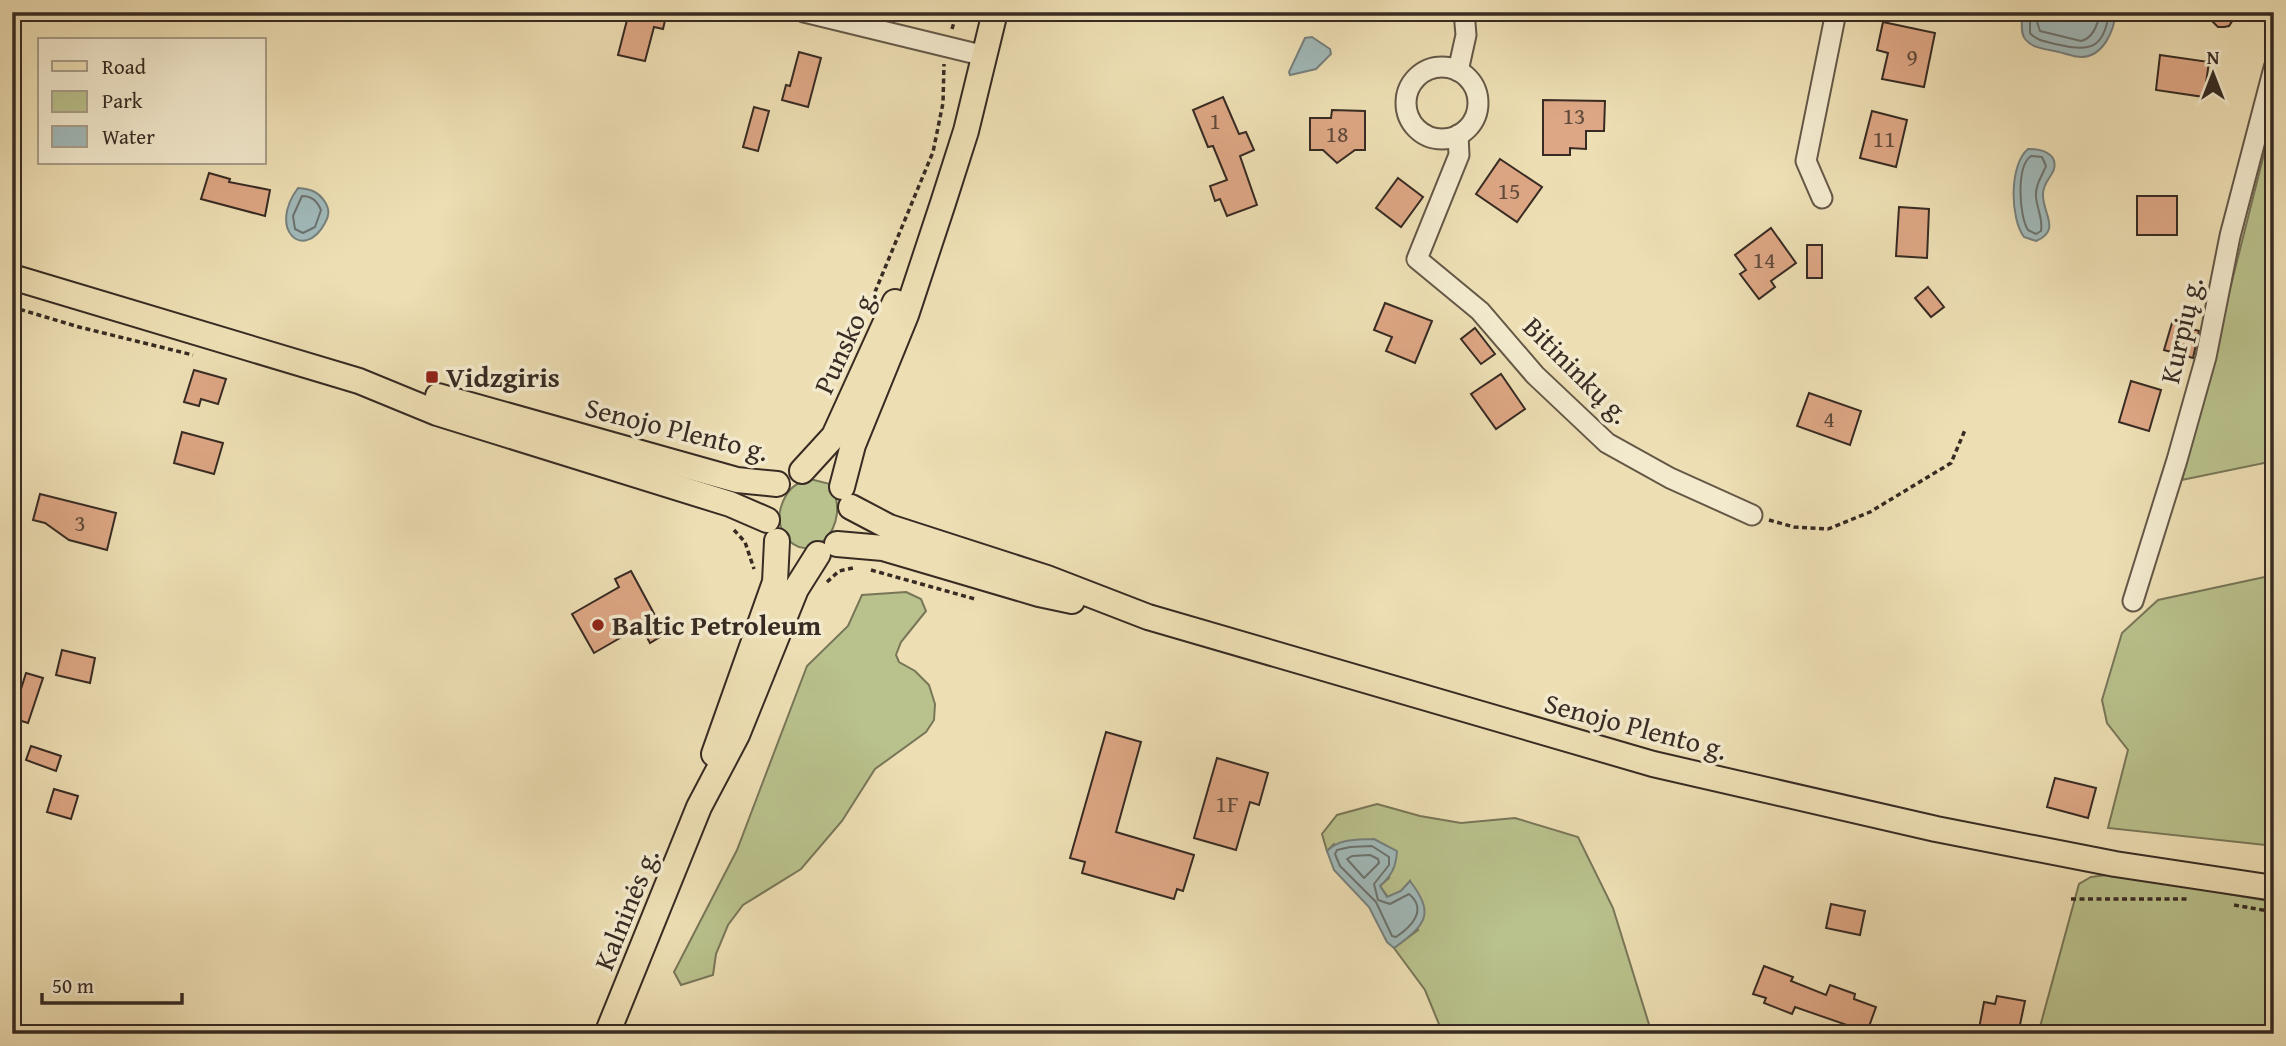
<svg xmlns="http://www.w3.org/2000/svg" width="2286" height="1046" viewBox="0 0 2286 1046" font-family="'Gentium Book Plus',serif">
  <rect width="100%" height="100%" fill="#eddeb3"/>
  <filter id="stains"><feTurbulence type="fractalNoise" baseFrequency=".00286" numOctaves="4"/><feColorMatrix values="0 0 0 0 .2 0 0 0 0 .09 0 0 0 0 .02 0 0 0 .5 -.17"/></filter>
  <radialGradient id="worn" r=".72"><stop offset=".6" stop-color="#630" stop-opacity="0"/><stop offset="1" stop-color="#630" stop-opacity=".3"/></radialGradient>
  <!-- green -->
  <g fill="#b9c18c" stroke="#787658" stroke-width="2">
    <polygon points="2274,114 2274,461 2182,480"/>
    <path d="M 810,479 L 830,484 C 855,526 808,572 784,534 C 779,525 778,517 781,507 C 786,491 794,483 810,479 Z"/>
    <polygon points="2274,575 2274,846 2108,828 2128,750 2107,723 2102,700 2122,633 2158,600"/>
    <polygon points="906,592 921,599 926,611 901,642 896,655 899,662 915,671 929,685 935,704 934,720 926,732 875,769 842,821 801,869 743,905 728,925 716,954 713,975 681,985 674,972 737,850 807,666 848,626 862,595"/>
    <polygon points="1377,804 1420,816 1461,823 1515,818 1578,837 1613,908 1652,1034 1443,1034 1425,990 1394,948 1418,930 1410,881 1401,891 1388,897 1380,886 1389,878 1334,844 1327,851 1322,834 1337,815"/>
    <polygon points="2114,874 2274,902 2274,1034 2038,1034 2079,884 2091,877"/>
  </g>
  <!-- water -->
  <g fill="#a0b9b9" stroke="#76807d" stroke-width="2">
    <path d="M 2023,12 L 2116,12 C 2114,30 2104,56 2082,57 C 2074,57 2064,53 2055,51 C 2045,49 2032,48 2025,39 C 2020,32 2022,20 2023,12 Z"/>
    <polygon points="1312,37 1330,49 1331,54 1316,69 1290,75 1289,72 1305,38"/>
    <path d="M 2028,149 C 2039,149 2058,152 2054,169 C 2051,178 2043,183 2043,194 C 2042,213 2062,230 2036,241 L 2024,237 C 2010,218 2009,165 2028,149 Z"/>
    <path d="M 298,188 C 310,189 318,191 325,202 C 330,210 329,216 325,223 C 304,262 267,230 298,188 Z"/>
    <path d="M 1374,839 L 1397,851 C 1396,867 1392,875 1380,886 L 1387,897 L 1401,891 L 1410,881 C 1436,915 1425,925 1394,948 L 1387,942 L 1369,907 L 1334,870 L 1327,851 C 1340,838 1357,840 1374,839 Z"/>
  </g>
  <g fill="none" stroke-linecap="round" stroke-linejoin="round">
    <!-- shore -->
    <g stroke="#6c726e" stroke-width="2">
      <path d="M 2030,12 L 2030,33 C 2037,41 2045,41 2055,44 C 2087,51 2104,52 2109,12"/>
      <path d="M 2039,12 L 2037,22 L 2040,31 L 2081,41 C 2093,38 2098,24 2100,12"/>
      <path d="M 2031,156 L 2042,157 L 2046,166 C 2042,176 2035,185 2036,197 C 2037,209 2043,218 2041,231 L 2036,234 L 2028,230 C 2019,216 2016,166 2031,156 Z"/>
      <path d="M 302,196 C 312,196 317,201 321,210 L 315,227 L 303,233 L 295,229 L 293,216 Z"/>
      <path d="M 1372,846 L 1389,857 L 1389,865 L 1374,884 L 1378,900 L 1390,904 L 1409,894 C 1428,910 1411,927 1396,937 L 1392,936 L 1376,902 L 1340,866 L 1335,854 L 1337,850 L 1350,847 Z"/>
      <polygon points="1370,855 1378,859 1379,863 1364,878 1347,859 1352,856"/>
    </g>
  </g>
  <!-- building -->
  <g fill="#dda684" stroke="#372b23" stroke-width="2">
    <polygon points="619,12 667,12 663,29 654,27 645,61 618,55 627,20 618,18"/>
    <polygon points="2203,12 2238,12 2229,26 2224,27 2218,27"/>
    <polygon points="1883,22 1935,33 1924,87 1882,79 1888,53 1877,50"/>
    <polygon points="799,52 821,58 808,107 782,100 786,85 790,86"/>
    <polygon points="2160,55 2209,62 2204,97 2156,90"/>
    <polygon points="1223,97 1239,134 1246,132 1254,150 1240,156 1257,205 1227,216 1220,199 1215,201 1210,186 1227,180 1213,146 1208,147 1193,110"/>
    <polygon points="1543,100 1605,101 1604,131 1586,131 1586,149 1570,148 1570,155 1543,155"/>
    <polygon points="754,107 769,111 758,151 743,147"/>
    <polygon points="1332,110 1365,111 1365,150 1355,150 1337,163 1323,150 1310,150 1310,118 1331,118"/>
    <polygon points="1872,111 1907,120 1896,167 1860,158"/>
    <polygon points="1500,159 1542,187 1517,222 1476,194"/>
    <polygon points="209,173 230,179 229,182 270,190 265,216 201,199"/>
    <polygon points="1398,178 1423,197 1401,227 1376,208"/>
    <rect x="2137" y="196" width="40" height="39"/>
    <polygon points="1899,207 1929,209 1927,258 1896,256"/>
    <polygon points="1771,228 1796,263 1771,281 1775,287 1759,299 1740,274 1746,270 1735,255"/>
    <rect x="1807" y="245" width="15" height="33"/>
    <polygon points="1928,287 1944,307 1931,317 1915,298"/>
    <polygon points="1385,303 1432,321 1415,363 1386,351 1392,337 1374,330"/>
    <polygon points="2172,323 2199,331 2193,358 2164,350"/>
    <polygon points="1475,328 1495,354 1481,364 1461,339"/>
    <polygon points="194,370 226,379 218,404 201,399 199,406 184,402"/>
    <polygon points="1501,374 1525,409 1496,429 1471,394"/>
    <polygon points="2131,381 2161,390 2149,431 2119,422"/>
    <polygon points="1809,393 1861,411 1850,445 1797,426"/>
    <polygon points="182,432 223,443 214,474 174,463"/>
    <polygon points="40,494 116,513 107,550 69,540 45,523 33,520"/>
    <polygon points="631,571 665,634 650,643 641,626 594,653 572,614 619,587 615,579"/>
    <polygon points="62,650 95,658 90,683 56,675"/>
    <polygon points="26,673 43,678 28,723 12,718"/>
    <polygon points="1106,732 1141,742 1116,832 1194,855 1183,891 1177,889 1174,899 1082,873 1085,862 1070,858"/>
    <polygon points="31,746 61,756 56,771 26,760"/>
    <polygon points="1217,758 1268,773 1259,805 1250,802 1236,850 1194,838"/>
    <polygon points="2055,778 2096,788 2088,818 2047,807"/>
    <polygon points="54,789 78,796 71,819 47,812"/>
    <polygon points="1831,904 1865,911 1860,935 1826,928"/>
    <polygon points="1764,966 1793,977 1791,981 1826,995 1830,985 1855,994 1854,999 1876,1007 1867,1032 1795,1007 1792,1014 1764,1003 1766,998 1753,994"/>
    <polygon points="1997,996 2025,1001 2018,1034 1978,1034 1984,1002 1995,1004"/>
  </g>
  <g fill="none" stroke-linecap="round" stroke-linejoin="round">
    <!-- minor casing -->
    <g stroke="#645847" stroke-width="23">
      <g id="minor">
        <polyline points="804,12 985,56"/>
        <circle cx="1442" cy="103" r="36"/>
        <polyline points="1458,71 1466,35 1464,12"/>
        <polyline points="1458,135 1459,155 1417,259 1480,311 1535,375 1607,443 1670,478 1752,515"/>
        <polyline points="1822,198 1806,161 1836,12"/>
        <polyline points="2133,601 2177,460 2206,357 2230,236 2274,68"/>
      </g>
    </g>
    <!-- major casing -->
    <g stroke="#372b23" stroke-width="28">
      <g id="major">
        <polyline points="12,277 359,381 437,413 730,504 767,520"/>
        <polyline points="438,396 737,480 777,484"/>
        <polyline points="802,471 834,436 895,302"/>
        <polyline points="842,487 853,445 906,315 943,203 966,131 995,12"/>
        <polyline points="851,507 889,527 1047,578 1148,617 1653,764 1936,829 2115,864 2274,888"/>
        <polyline points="837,544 883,548 1039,594 1072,601"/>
        <polyline points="714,754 775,582 777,541"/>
        <polyline points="607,1034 699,807 737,735 796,589 818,554"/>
      </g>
    </g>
    <!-- path -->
    <g stroke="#372b23" stroke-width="3.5" stroke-dasharray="5 3.5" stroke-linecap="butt">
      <polyline points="952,29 957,12"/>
      <polyline points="875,292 933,152 943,103 944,64"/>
      <polyline points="12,307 79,327 193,355"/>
      <polyline points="1769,520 1794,527 1828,529 1870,512 1951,463 1965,430"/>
      <polyline points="734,530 745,542 754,569"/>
      <polyline points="871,570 975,599"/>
      <polyline points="827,582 839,571 853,568"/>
      <polyline points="2071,899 2188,899"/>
      <polyline points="2234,905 2274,912"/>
    </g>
    <!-- minor -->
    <use href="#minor" stroke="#f3eace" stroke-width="19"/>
    <!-- major -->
    <use href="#major" stroke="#eddeb3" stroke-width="24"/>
  </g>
  <!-- markers -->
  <g fill="#8f2418" stroke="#f3eace" stroke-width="2.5">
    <rect x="425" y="370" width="14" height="14" rx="3.5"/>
    <circle cx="598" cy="625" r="7"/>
  </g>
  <g text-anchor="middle" stroke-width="7" stroke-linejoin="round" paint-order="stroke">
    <!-- number labels -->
    <g font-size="24" fill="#604a3b">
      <text x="1912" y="65">9</text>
      <text x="1574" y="124">13</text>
      <text x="1215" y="129">1</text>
      <text x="1337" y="142">18</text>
      <text x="1884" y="147">11</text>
      <text x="1509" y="199">15</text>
      <text x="1764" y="268">14</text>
      <text x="1829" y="427">4</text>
      <text x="80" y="531">3</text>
      <text x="1227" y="812">1F</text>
    </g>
    <!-- street labels -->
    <g font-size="28" fill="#372b23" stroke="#f3eace">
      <text transform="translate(2181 330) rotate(-77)" y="10">Kurpių g.</text>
      <text transform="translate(845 341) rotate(-65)" y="10">Punsko g.</text>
      <text transform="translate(1577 370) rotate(45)" y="10">Bitininkų g.</text>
      <text transform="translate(677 429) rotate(14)" y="10">Senojo Plento g.</text>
      <text transform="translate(1636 726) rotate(15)" y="10">Senojo Plento g.</text>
      <text transform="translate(626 909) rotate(-68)" y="10">Kalninės g.</text>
    </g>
    <!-- poi labels -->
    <g font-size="28" font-weight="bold" fill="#372b23" stroke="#f3eace" text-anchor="start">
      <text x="446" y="387">Vidzgiris</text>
      <text x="612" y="635">Baltic Petroleum</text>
    </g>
  </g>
  <!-- margin -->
  <rect width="2286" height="1046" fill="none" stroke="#eddeb3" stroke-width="42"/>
  <rect x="14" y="14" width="2258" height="1018" fill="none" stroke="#372b23" stroke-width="3.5"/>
  <rect x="21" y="21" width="2244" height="1004" fill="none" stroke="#372b23" stroke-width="2"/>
  <!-- legend -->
  <rect x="38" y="38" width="228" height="126" fill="#f3eace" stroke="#a89e8a" stroke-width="2"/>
  <rect x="52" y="61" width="35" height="10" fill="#eddeb3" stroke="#a89e8a" stroke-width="2"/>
  <text x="102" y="74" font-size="21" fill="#372b23">Road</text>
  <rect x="52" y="91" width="35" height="21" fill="#b9c18c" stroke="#a89e8a" stroke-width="2"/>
  <text x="102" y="108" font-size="21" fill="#372b23">Park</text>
  <rect x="52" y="126" width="35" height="21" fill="#a0b9b9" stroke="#a89e8a" stroke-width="2"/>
  <text x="102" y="144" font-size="21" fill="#372b23">Water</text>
  <!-- north arrow -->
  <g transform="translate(2213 74)" stroke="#f3eace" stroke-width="5" paint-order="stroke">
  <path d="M0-5L12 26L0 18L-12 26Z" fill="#372b23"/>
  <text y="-10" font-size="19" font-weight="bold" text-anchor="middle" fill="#372b23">N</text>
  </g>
  <!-- scale -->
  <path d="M42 993v10h140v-10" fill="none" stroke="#372b23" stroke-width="3.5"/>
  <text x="52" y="993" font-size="21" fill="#372b23" stroke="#f3eace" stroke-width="5" paint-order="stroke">50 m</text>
  <rect width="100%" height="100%" filter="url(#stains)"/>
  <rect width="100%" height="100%" fill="url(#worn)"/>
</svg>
